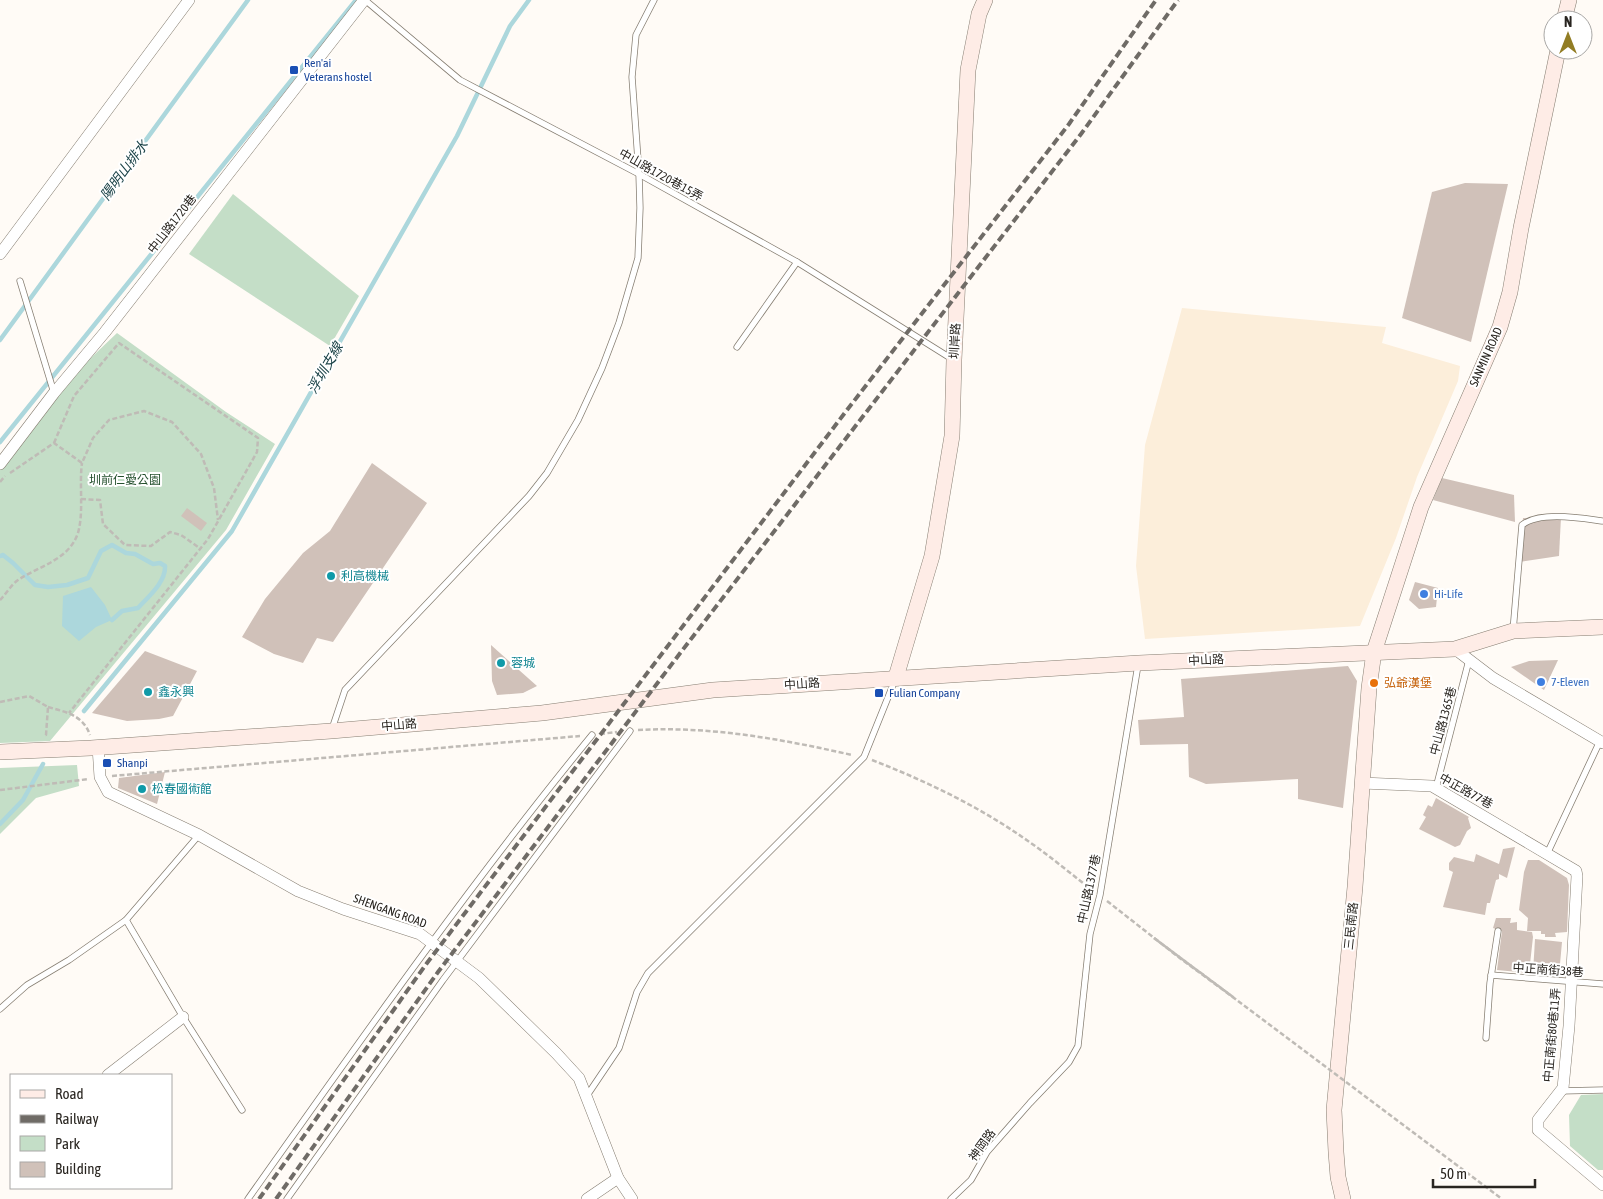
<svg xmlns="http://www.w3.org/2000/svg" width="1603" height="1199" viewBox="0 0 1603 1199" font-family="'Asap Condensed','Noto Sans TC',sans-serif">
  <rect width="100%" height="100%" fill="#fffbf6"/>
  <!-- built -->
  <polygon fill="#fceeda" points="1182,308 1386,327 1382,343 1460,366 1458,381 1417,477 1396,538 1360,626 1145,639 1136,566 1145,445"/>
  <!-- green -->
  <g fill="#c4dec7">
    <polygon points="233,194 359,296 330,346 189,254"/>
    <polygon points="117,333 226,412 275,444 226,530 50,741 0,743 0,464 54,393"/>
    <polygon points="77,765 79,786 36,798 0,834 0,768"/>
    <polygon points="1603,1094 1603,1170 1598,1170 1570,1146 1569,1115 1581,1095"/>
  </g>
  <!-- water -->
  <polygon fill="#acd7dc" points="91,587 105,605 112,620 96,627 79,641 62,626 63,596"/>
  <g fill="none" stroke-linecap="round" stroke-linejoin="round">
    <!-- stream -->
    <g stroke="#acd7dc" stroke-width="4.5">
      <polyline points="0,340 248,0"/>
      <polyline points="0,442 356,0"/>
      <path d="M 0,556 L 3,555 L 13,563 L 35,585 L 48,587 L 67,585 L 88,578 L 101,551 L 112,545 L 126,553 L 135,554 L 153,564 L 160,563 L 165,566 C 166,582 148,597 138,608 L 122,611 L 112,620"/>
      <polyline points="84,711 232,531 457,136 510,26 529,0"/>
      <polyline points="0,824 23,800 43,764"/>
    </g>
  </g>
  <!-- building -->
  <g fill="#d0c1b9">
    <polygon points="1465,183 1508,184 1471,342 1402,318 1432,192"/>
    <polygon points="372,463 427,503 333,642 317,638 303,663 274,654 242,637 265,599 303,553 330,531"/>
    <polygon points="1442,478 1514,495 1515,522 1433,500"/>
    <polygon points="187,508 207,523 201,531 181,516"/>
    <polygon points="1561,517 1559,556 1519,562 1523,518"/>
    <polygon points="1415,582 1438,588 1436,607 1419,609 1409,600"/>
    <polygon points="491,645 537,686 523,693 497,695 492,681"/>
    <polygon points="145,651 197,671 173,716 159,719 127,721 92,713"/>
    <polygon points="1558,660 1544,690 1511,667 1529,661"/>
    <polygon points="1348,666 1357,681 1343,808 1298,799 1298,779 1206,784 1189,777 1188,744 1140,745 1138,720 1184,717 1181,679"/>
    <polygon points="165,772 157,804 118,788 119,778"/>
    <polygon points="1436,798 1469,817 1468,818 1471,828 1467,831 1460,845 1455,847 1419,829 1426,817 1423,815 1428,805 1432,807"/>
    <polygon points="1515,847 1507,878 1499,874 1499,879 1496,880 1490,903 1487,903 1485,915 1443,907 1453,872 1449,870 1449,863 1454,857 1474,862 1476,854 1499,864 1503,849"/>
    <polygon points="1528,860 1539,860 1567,878 1569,885 1567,932 1555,933 1556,937 1545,937 1545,934 1541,934 1541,931 1527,931 1528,918 1519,910 1524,872"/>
    <polygon points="1496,918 1511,918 1510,923 1517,922 1517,930 1532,932 1533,937 1529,973 1497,970 1502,931 1493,928"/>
    <polygon points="1535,939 1562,942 1559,975 1533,973"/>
  </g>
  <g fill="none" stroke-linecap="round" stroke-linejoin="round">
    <!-- lane casing -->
    <g stroke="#867e72" stroke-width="7">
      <g id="lane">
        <polyline points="365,0 460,80 639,174 797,262 952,359"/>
        <polyline points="20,281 54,393"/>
        <polyline points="737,347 797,262"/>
        <path d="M 1513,631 L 1522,525 C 1540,511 1580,518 1602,521"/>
        <polyline points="332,729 345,690 529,496 547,473 578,420 602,368 619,323 638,258 640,208 639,174 632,77 636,35 654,0"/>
        <polyline points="1436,788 1469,660"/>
        <polyline points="1547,854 1600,741"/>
        <polyline points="126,920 183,1017 242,1110"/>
        <polyline points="1491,975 1603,984"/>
        <polyline points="0,1009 27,985 69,960 126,920 199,835"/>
        <polyline points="1486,1038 1490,983 1498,931"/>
        <polyline points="1560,1091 1603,1090"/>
        <polyline points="586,1097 619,1048 637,992 648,973 864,757 895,680"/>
        <path d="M 248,1199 C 359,1042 470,884 592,735"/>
        <polyline points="287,1199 443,980 630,731"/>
        <polyline points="951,1199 971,1180 987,1152 1030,1103 1069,1062 1078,1046 1090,934 1100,895 1138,665"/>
      </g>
    </g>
    <!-- street casing -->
    <g stroke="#867e72" stroke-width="12">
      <g id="street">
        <polyline points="0,254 189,0"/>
        <polyline points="0,464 54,393 105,332 364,0"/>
        <polyline points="1455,649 1493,678 1603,743"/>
        <polyline points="98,747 100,777 108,792 199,835 298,891 343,909 420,934 479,978 556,1053 579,1078 618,1178 632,1199"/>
        <polyline points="1362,783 1432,786 1576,871 1577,876 1569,1026 1563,1088 1538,1120 1538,1130 1603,1185"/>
        <polyline points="108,1075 183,1017"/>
        <polyline points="587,1199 618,1178"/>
      </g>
    </g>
    <!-- secondary casing -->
    <g stroke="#867e72" stroke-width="16">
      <g id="secondary">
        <polyline points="1564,20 1569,0"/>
        <polyline points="896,677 932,556 952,436 954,360 968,70 979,14 985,0"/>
        <polyline points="0,752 91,748 331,731 542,713 713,690 1139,663 1455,649 1513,631 1603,627"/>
        <polyline points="1343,1199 1338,1177 1336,1152 1334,1110 1355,887 1369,688 1374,652 1421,507 1500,327 1510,292 1521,228 1558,50"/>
      </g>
    </g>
    <!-- path -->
    <g stroke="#bfbbb6" stroke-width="2.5" stroke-dasharray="5 2.5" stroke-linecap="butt">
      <polyline points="54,443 74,396 119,343 258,438 257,452 208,539 69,713"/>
      <polyline points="10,473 54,443 82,463 93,438 109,420 144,411 172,422 201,454 214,488 218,520"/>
      <polyline points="0,482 5,476"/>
      <polyline points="81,499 100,500 103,524 125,545 151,546 170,532 181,535 201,549"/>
      <path d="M 0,600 C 6,594 11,585 18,580 C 39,566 69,560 78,533 C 84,512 79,485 82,463"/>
      <polyline points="0,702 29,696 48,707 46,735 44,735"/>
      <path d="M 48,707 C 66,712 83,715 90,735"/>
      <path d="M 638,730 C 711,726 781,739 852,755"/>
      <polyline points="600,734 617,732"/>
      <path d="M 872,760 C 926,781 980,807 1028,841 C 1050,856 1071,874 1092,890"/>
      <polyline points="112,776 580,736"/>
      <polyline points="0,790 89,779"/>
      <polyline points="1107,901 1181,959 1233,997 1154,938"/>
    </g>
    <!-- lane -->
    <use href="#lane" stroke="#fff" stroke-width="5.5"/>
    <!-- street -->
    <use href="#street" stroke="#fff" stroke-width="11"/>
    <!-- secondary -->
    <use href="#secondary" stroke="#feece6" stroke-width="15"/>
    <!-- rail -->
    <g stroke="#6f6b66" stroke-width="4" stroke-dasharray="8 4" stroke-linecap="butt">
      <polyline points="259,1199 427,963 847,410 1069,124 1156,0"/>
      <polyline points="276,1199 438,972 681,652 1081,134 1178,0"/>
    </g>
    <!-- path-bridge -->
    <polyline stroke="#bfbbb6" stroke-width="2.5" stroke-dasharray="5 2.5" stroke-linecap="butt" points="1154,938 1502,1199"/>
  </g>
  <!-- markers -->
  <g fill="#1a4fb4" stroke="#fff" stroke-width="2">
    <rect x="289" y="65" width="10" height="10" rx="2.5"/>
    <rect x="874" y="688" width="10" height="10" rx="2.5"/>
    <rect x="102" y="758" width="10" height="10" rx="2.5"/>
  </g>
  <g fill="#0f9aa8" stroke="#fff" stroke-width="2">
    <circle cx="331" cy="576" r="5"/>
    <circle cx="501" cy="663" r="5"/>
    <circle cx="148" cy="692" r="5"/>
    <circle cx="142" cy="789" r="5"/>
  </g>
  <g fill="#3f7fe0" stroke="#fff" stroke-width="2">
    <circle cx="1424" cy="594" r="5"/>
    <circle cx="1541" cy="682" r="5"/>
  </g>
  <circle fill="#e8710a" stroke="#fff" stroke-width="2" cx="1374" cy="683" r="5"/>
  <g text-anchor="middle" stroke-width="4" stroke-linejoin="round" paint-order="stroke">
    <!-- transit labels -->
    <g font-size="12" fill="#164399" stroke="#fff" text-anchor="start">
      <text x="304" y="67">Ren'ai<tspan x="304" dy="14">Veterans hostel</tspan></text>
      <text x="889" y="697">Fulian Company</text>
      <text x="117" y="767">Shanpi</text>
    </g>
    <!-- street labels -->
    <g font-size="12" fill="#292520" stroke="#fff">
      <text transform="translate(661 175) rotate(29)" y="4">中山路1720巷15弄</text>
      <text transform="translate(172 224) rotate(-52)" y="4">中山路1720巷</text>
      <text transform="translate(955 341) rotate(-87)" y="4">圳岸路</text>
      <text transform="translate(1486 357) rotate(-66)" y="4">SANMIN ROAD</text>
      <text transform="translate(1206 660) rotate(-3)" y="4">中山路</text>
      <text transform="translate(802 684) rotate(-4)" y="4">中山路</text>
      <text transform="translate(1443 721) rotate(-75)" y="4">中山路1365巷</text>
      <text transform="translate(399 725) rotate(-5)" y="4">中山路</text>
      <text transform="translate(1466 791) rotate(29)" y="4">中正路77巷</text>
      <text transform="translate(1089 889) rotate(-78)" y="4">中山路1377巷</text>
      <text transform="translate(390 911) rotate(20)" y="4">SHENGANG ROAD</text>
      <text transform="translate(1351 926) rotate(-84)" y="4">三民南路</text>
      <text transform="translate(1548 970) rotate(4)" y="4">中正南街38巷</text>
      <text transform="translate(1552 1035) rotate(-85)" y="4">中正南街80巷11弄</text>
      <text transform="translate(982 1145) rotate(-54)" y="4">神岡路</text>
    </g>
    <!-- park labels -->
    <g font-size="12" fill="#25502e" stroke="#fff">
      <text x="125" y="484">圳前仁愛公園</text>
    </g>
    <!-- culture labels -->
    <g font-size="12" fill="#0d838f" stroke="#fff" text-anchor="start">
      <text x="341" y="580">利高機械</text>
      <text x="511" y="667">蓉城</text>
      <text x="158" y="696">鑫永興</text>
      <text x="152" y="793">松春國術館</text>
    </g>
    <!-- shop labels -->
    <g font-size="12" fill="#366cbe" stroke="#fff" text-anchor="start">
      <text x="1434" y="598">Hi-Life</text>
      <text x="1551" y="686">7-Eleven</text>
    </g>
    <!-- food labels -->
    <g font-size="12" fill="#c56008" stroke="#fff" text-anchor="start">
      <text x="1384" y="687">弘爺漢堡</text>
    </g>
    <!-- water labels -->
    <g font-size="14" font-style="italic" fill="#173f44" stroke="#fff">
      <text transform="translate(124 170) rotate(-54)" y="5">陽明山排水</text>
      <text transform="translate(325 368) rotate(-60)" y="5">浮圳支線</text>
    </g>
  </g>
  <!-- legend -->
  <rect x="10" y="1074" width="162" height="115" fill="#ffffff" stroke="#a9a8a6"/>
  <rect x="20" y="1090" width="25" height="8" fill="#feece6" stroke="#a9a8a6"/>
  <text x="55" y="1099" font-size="15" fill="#292520">Road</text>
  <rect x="20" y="1115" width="25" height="8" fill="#6f6b66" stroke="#a9a8a6"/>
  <text x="55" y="1124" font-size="15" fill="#292520">Railway</text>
  <rect x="20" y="1136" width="25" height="15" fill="#c4dec7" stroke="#a9a8a6"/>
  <text x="55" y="1149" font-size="15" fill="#292520">Park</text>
  <rect x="20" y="1162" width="25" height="15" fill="#d0c1b9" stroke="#a9a8a6"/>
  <text x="55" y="1174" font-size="15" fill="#292520">Building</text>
  <!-- north arrow -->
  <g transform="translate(1568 35)"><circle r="24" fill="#ffffff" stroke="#a9a8a6"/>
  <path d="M0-4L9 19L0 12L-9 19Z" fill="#927d24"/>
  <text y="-8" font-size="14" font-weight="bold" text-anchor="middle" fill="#292520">N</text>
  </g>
  <!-- scale -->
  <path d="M1433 1179v8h102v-8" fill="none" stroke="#292520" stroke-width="2.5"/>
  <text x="1440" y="1179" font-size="15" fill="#292520" stroke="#ffffff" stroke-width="4" paint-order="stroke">50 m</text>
</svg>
